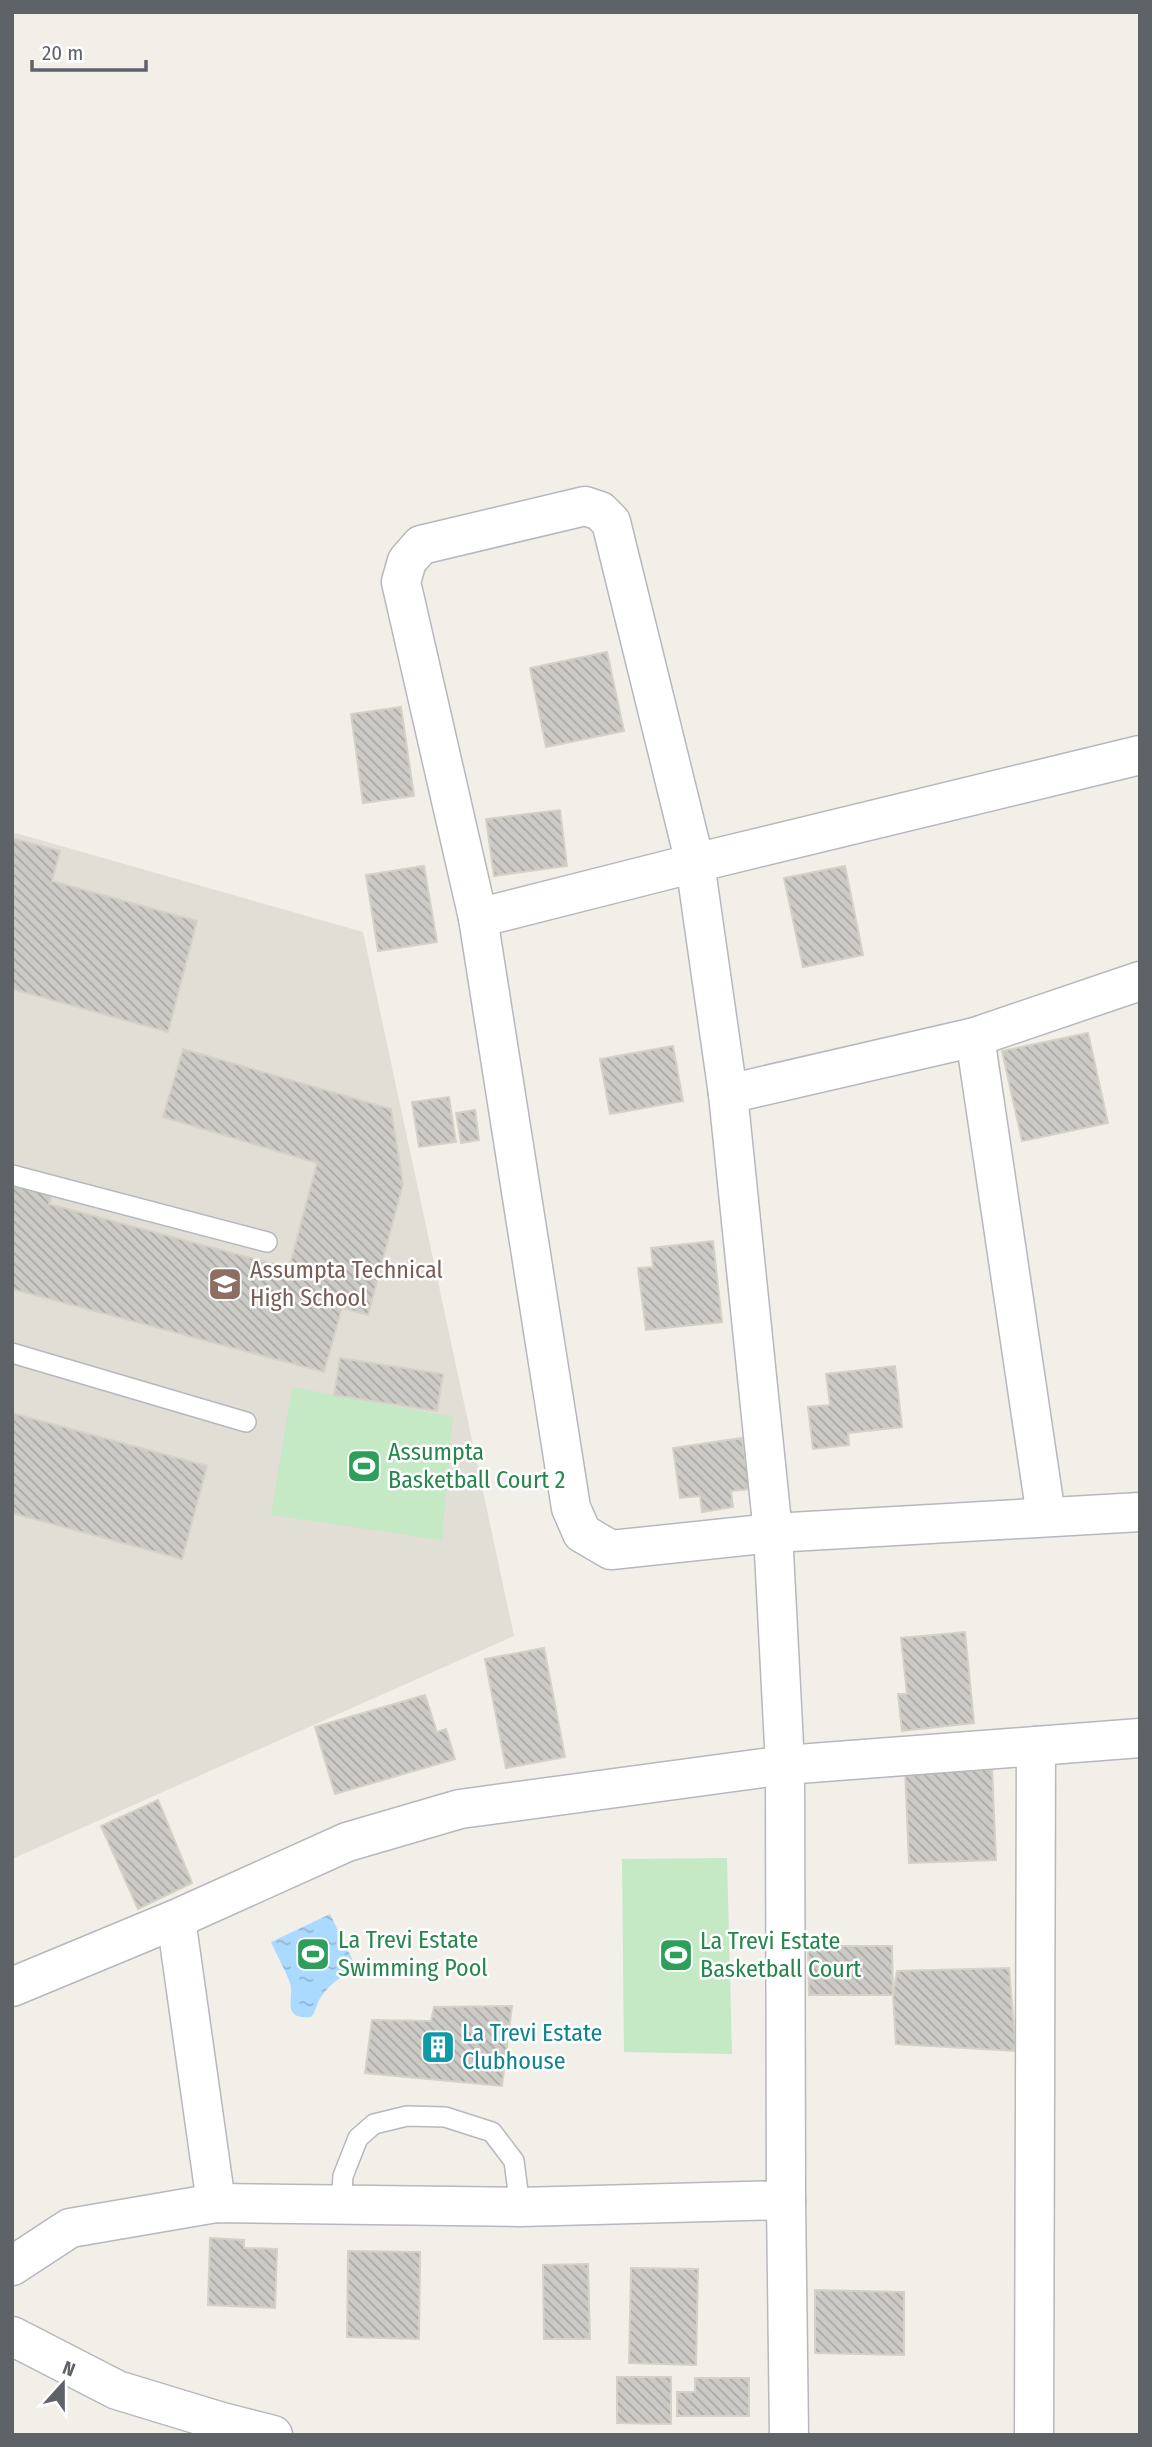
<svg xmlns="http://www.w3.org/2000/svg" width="1152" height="2447" viewBox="0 0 1152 2447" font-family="'Fira Sans Condensed',sans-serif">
  <defs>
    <pattern id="water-ripples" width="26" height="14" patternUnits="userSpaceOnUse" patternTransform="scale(1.75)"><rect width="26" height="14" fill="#aadaff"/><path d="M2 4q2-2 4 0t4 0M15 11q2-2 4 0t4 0" fill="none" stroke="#8eb4d2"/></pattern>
    <pattern id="building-back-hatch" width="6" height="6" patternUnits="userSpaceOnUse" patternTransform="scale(1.75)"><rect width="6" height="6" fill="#cccac5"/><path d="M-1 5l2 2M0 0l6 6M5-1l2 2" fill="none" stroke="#a9a8a4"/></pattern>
  </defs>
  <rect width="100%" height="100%" fill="#f1efe8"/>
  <!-- education -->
  <polygon fill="#e1ded6" points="12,832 363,932 514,1636 12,1859"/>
  <!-- park -->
  <g fill="#c5e8c5">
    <polygon points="292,1387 453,1417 442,1540 271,1515"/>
    <polygon points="727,1858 732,2054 624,2052 622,1859"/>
  </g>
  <!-- water -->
  <path fill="url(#water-ripples)" d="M 330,1914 L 356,1967 C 343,1976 330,1983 321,1997 C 316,2004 317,2010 311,2017 C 280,2020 295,1997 290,1983 C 285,1969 277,1956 271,1942 Z"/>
  <!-- building -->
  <g fill="url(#building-back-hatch)" stroke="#d6d1c6" stroke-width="2">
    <polygon points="607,652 624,731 546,747 530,668"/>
    <polygon points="401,707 414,796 363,803 351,714"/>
    <polygon points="560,810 567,866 494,876 486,819"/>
    <polygon points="12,838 60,851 52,881 197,921 168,1032 12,989"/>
    <polygon points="424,866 437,942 378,951 366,875"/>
    <polygon points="845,866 863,955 803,967 784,878"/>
    <polygon points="1088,1033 1108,1123 1022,1141 1002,1051"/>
    <polygon points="673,1046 683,1101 610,1114 600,1059"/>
    <polygon points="183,1049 391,1109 403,1184 368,1315 342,1308 324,1372 12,1289 12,1184 52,1195 49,1204 289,1268 317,1163 163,1117"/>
    <polygon points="449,1097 456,1142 419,1147 412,1102"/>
    <polygon points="475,1110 479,1140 461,1143 456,1113"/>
    <polygon points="713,1241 722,1322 646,1330 638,1268 653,1267 651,1248"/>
    <polygon points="340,1358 443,1374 437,1411 334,1395"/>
    <polygon points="895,1366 902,1427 848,1433 849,1445 813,1449 808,1407 830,1405 826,1374"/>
    <polygon points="12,1413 207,1466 182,1559 12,1513"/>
    <polygon points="742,1438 750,1489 731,1491 733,1507 702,1512 700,1496 680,1498 673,1448"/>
    <polygon points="965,1632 974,1723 902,1731 898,1694 907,1694 901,1638"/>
    <polygon points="544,1648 565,1757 506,1768 485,1659"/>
    <polygon points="425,1695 437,1732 446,1729 455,1759 335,1794 315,1727"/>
    <polygon points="992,1767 996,1860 909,1863 905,1769"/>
    <polygon points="158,1800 192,1883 138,1909 101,1826"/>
    <polygon points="808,1946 892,1946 893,1995 809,1995"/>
    <polygon points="1009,1968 1016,2051 896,2044 893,1995 897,1971"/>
    <polygon points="512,2006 502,2086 365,2073 372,2020 431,2021 434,2007"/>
    <polygon points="210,2238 244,2240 244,2248 277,2249 275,2308 208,2305"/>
    <polygon points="348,2251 420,2252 419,2339 347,2337"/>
    <polygon points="588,2264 590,2339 544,2339 543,2265"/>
    <polygon points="631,2268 698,2269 696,2365 629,2363"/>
    <polygon points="815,2290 904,2292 904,2355 815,2353"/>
    <polygon points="617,2377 671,2377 671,2424 617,2423"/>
    <polygon points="695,2378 749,2378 749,2416 677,2416 677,2392 695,2392"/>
  </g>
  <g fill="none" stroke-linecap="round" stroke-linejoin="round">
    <!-- lane casing -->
    <g stroke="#b5b8bc" stroke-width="22">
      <g id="lane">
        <polyline points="12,1175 267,1242"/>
        <polyline points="12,1353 246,1422"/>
        <polyline points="341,2206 343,2176 358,2138 374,2124 407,2116 445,2117 492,2132 514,2161 520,2207"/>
      </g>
    </g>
    <!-- street casing -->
    <g stroke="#b5b8bc" stroke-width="41">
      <g id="street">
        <polyline points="478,918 695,863 1140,755"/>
        <polyline points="975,1037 1046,1516"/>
        <polyline points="728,1094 975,1037 1140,981"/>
        <polyline points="1036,1746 1140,1738"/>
        <polyline points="176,1919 216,2203"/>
        <polyline points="12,1987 176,1919 347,1842 460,1809 785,1765 773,1533 728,1094 695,863 611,522 600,511 585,506 421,545 407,561 401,582 478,918 571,1508 582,1533 611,1550 773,1533 1140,1512"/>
        <polyline points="786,2200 789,2435"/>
        <polyline points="12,2266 70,2228 216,2203 520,2207 786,2200 785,1765 1036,1746 1034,2435"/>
        <polyline points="12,2336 117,2390 222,2422 273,2435"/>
      </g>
    </g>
    <!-- lane -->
    <use href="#lane" stroke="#fff" stroke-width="19"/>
    <!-- street -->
    <use href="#street" stroke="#fff" stroke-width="38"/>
  </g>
  <!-- icons -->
  <defs>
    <g id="school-square" transform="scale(1.75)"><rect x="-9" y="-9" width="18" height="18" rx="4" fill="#8d6e63" stroke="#fff"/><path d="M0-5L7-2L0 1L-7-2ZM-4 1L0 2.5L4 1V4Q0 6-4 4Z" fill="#fff"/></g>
    <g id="stadium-square" transform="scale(1.75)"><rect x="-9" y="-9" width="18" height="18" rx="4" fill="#2e9e5b" stroke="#fff"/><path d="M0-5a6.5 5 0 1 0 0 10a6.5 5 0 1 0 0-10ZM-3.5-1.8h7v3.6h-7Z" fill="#fff"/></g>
    <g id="building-square" transform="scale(1.75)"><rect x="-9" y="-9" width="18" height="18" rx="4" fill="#0f9aa8" stroke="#fff"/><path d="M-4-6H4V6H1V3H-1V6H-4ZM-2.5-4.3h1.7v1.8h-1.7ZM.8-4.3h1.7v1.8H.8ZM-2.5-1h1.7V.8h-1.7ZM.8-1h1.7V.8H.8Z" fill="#fff"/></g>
  </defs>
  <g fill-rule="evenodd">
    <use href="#school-square" x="225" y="1284"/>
    <use href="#stadium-square" x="364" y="1466"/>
    <use href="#stadium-square" x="313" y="1954"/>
    <use href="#stadium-square" x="676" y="1955"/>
    <use href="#building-square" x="438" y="2047"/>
  </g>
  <g text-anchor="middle" stroke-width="5" stroke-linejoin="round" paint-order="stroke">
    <!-- education labels -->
    <g font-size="24" fill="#785e54" stroke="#fff" text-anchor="start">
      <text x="250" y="1278">Assumpta Technical<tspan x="250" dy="28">High School</tspan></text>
    </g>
    <!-- leisure labels -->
    <g font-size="24" fill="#27864d" stroke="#fff" text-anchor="start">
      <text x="388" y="1460">Assumpta<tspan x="388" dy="28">Basketball Court 2</tspan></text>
      <text x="338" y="1948">La Trevi Estate<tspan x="338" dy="28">Swimming Pool</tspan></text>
      <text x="700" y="1949">La Trevi Estate<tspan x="700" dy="28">Basketball Court</tspan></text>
    </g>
    <!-- culture labels -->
    <g font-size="24" fill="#0d838f" stroke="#fff" text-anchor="start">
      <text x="462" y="2041">La Trevi Estate<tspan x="462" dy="28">Clubhouse</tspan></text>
    </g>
  </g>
  <!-- border -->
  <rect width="1152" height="2447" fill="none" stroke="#5f6368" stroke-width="28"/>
  <!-- north arrow -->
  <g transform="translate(63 2384) rotate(21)" stroke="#ffffff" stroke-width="5" paint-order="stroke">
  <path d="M0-5L12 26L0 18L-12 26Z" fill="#5f6368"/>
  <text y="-10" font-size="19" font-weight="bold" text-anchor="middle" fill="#5f6368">N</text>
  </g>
  <!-- scale -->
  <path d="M32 60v10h114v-10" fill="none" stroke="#5f6368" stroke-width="3.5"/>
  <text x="42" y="60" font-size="21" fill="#5f6368" stroke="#ffffff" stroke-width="5" paint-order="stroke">20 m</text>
</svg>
